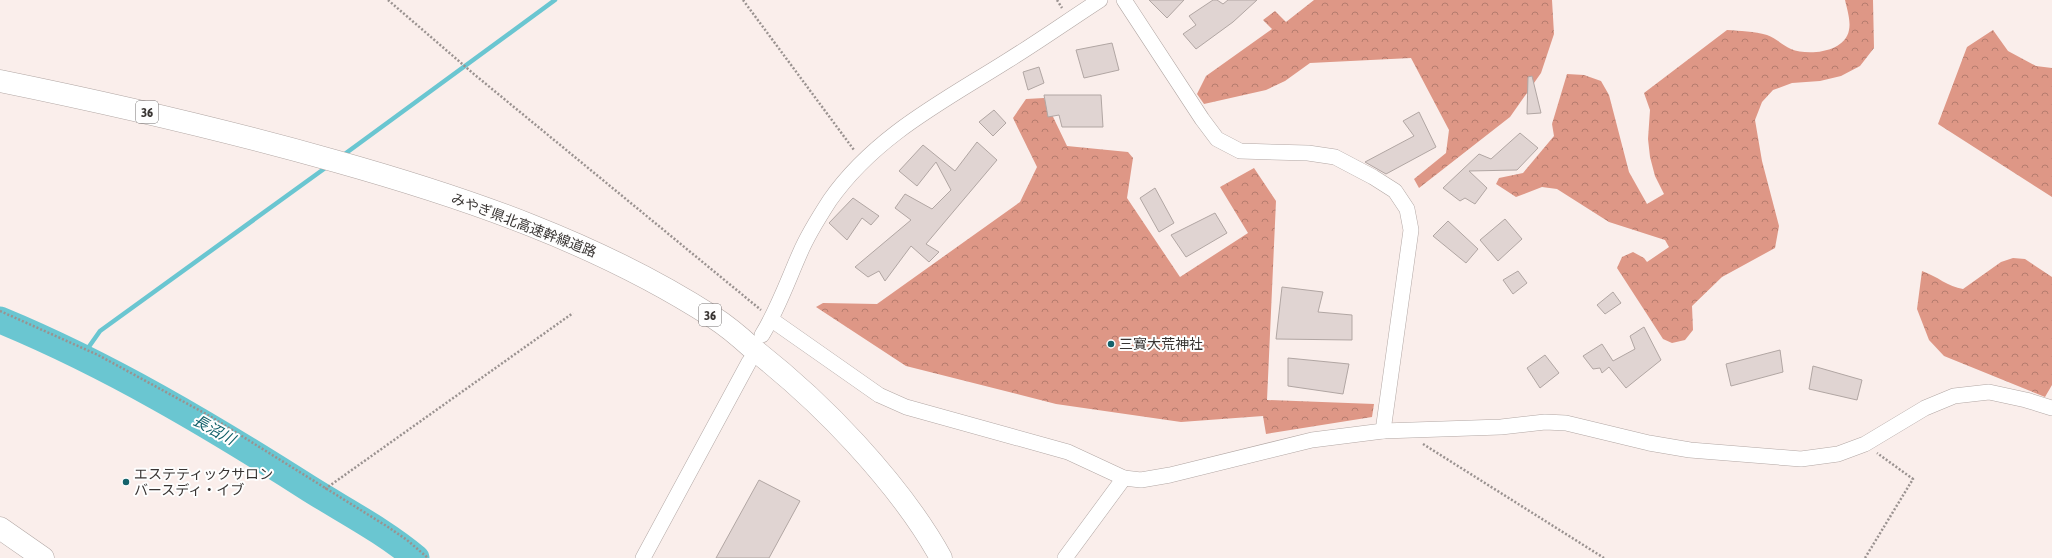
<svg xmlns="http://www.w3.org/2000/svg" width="2052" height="558" viewBox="0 0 2052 558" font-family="'Asap Condensed','Noto Sans JP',sans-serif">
  <defs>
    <pattern id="forest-crowns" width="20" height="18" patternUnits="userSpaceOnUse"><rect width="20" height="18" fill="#de9786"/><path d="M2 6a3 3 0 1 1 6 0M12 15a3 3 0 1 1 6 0" fill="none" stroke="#b57c6e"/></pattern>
  </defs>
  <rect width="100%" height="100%" fill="#faeeeb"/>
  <!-- forest -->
  <g fill="url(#forest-crowns)">
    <polygon points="1314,0 1552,0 1554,34 1541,73 1510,117 1419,188 1414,179 1446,153 1449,130 1411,58 1310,63 1285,81 1266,90 1204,104 1197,94 1206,76 1272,29 1263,20 1275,11 1286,22"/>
    <path d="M 1845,0 L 1873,0 L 1874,48 L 1860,66 L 1841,76 L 1820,81 L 1792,83 L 1773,90 L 1762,102 L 1755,120 L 1762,161 L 1779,226 L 1775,248 L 1722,277 L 1692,306 L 1693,330 L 1685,340 L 1672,343 L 1663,339 L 1617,268 L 1622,257 L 1633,252 L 1644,258 L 1647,262 L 1669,247 L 1665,240 L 1609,222 L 1557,189 L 1542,187 L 1516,197 L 1496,184 L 1499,178 L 1523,173 L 1554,136 L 1552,124 L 1567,74 L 1584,75 L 1601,81 L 1609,95 L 1629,172 L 1647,204 L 1664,194 L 1655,176 L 1650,157 L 1648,139 L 1650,110 L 1644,93 L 1727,30 C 1740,31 1754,31 1767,35 C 1776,38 1782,45 1791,49 C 1807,56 1845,53 1849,30 C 1851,21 1847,9 1845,0 Z"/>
    <polygon points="1993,30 2008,51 2036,66 2052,68 2052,197 1938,124 1967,47"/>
    <polygon points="1044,98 1067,146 1128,152 1133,158 1127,198 1180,277 1248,233 1220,187 1254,168 1276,201 1267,400 1374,404 1372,417 1266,434 1263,416 1181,422 1056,404 906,366 816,307 823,303 877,304 1020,202 1037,167 1013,118 1026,99"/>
    <path d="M 2013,258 L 2025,259 L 2052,277 L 2052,385 L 2045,397 L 1944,356 L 1929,340 L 1917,309 L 1922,271 C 1937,276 1948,287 1963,289 L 2001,262 Z"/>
  </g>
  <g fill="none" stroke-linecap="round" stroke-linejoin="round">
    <!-- stream -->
    <g stroke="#6ac6d1" stroke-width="4.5">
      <polyline points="342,156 555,0"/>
      <polyline points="81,358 100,331 328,166"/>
    </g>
    <!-- river -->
    <path stroke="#6ac6d1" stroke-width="27" d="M 0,320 C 109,365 211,426 310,489 C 345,511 384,531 416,558"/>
  </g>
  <!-- building -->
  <g fill="#e0d4d2" stroke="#b1a6a3">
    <polygon points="1149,0 1184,0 1167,18"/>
    <polygon points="1213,0 1217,0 1223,4 1228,0 1257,0 1233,22 1196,49 1183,34 1196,25 1189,16"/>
    <polygon points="1112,43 1119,70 1084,78 1076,50"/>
    <polygon points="1039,67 1044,83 1028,90 1023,72"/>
    <polygon points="1532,76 1541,113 1527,114 1528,77"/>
    <polygon points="1044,95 1101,95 1103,127 1062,127 1059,115 1048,117"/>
    <polygon points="994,110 1006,123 993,136 979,122"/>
    <polygon points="1419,112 1436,147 1386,174 1365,162 1414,136 1403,121"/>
    <polygon points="1520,133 1538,148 1517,170 1469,171 1487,188 1475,204 1465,198 1460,201 1443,188 1479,154 1491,159"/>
    <polygon points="977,142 997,160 926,244 939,252 929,262 911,246 885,281 879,271 868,277 855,267 911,220 895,208 905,194 932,209 951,190 936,162 917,186 899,171 923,145 955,171"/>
    <polygon points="1155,188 1174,223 1159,232 1140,198"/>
    <polygon points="853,198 879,216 871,225 862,218 847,240 829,223"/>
    <polygon points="1215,213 1227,233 1186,257 1171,235"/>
    <polygon points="1505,219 1522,239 1498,261 1480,240"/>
    <polygon points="1448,221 1478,249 1466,263 1433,236"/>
    <polygon points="1518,271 1527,283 1513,294 1503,280"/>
    <polygon points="1282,287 1323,292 1318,312 1352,315 1352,340 1276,339"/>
    <polygon points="1613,292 1621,303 1605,314 1597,305"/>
    <polygon points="1644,327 1661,360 1626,388 1609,367 1602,373 1600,368 1593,369 1583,356 1602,344 1613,361 1635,349 1630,336"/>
    <polygon points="1780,350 1783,372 1731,386 1726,364"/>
    <polygon points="1545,355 1559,373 1540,388 1527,368"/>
    <polygon points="1288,358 1349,364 1343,394 1288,386"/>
    <polygon points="1813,366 1862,380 1857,400 1809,389"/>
    <polygon points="759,480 800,501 769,558 716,558"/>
  </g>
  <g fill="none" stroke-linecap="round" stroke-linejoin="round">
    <!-- minor casing -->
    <g stroke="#b2a7a4" stroke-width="16">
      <g id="minor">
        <polyline points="1124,0 1202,119 1217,139 1240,151 1308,153 1335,157 1373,177 1395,191 1407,209 1411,230 1383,431"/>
        <polyline points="772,320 879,395 906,407 1068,452 1124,478 1141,480 1170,475 1312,440 1383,431 1501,427 1545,422 1566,423 1649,443 1690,450 1801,459 1838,454 1865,444 1925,408 1954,396 1989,392 2026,400 2052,408"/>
        <path d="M 762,335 C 778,309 788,280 800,253 C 808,234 819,217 830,200 C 875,136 942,102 1007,61 C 1038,42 1069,20 1100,0"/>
        <polyline points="643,558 749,362"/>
        <polyline points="1065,558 1124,478"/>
      </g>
    </g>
    <!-- primary casing -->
    <g stroke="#b2a7a4" stroke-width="23">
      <path id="primary" d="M 0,81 C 113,104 225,130 335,161 C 467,198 598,243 713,317 C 727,326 740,337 752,348 C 789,377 824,409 856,444 C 888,479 918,516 941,558"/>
    </g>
    <!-- trunk casing -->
    <g stroke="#b2a7a4" stroke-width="23">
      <polyline id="trunk" points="0,528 43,558"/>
    </g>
    <!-- path -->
    <g stroke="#9a9290" stroke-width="2.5" stroke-dasharray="2 2" stroke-linecap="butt">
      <polyline points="388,0 475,75 761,310"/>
      <polyline points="743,0 854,150"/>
      <polyline points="1057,0 1062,8"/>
      <polyline points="0,311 98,355 208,415 388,527 407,540 428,558"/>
      <polyline points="1423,444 1604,558"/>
      <polyline points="325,489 573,313"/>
      <polyline points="1865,558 1913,479 1877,453"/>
    </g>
    <!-- minor -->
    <use href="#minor" stroke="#fff" stroke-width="15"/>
    <!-- primary -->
    <use href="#primary" stroke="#fff" stroke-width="22"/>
    <!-- trunk -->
    <use href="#trunk" stroke="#fff" stroke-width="22"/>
  </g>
  <!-- markers -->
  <g fill="#14626b" stroke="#fefefe" stroke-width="1.5">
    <circle cx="1111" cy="344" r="4"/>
    <circle cx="126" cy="482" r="4"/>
  </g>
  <g text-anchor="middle" stroke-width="4" stroke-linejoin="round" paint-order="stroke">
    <!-- shield labels -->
    <g fill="#fefefe" stroke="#747170" stroke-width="1">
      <rect x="136" y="101" width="22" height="22" rx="3"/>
      <rect x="699" y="304" width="22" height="22" rx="3"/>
    </g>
    <g font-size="13" font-weight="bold" fill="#393533">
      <text x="147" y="117">36</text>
      <text x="710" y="320">36</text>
    </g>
    <!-- street labels -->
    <g font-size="14" fill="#393533" stroke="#fefefe">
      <text transform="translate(524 225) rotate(21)" y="5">みやぎ県北高速幹線道路</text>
    </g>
    <!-- poi labels -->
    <g font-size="14" fill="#393533" stroke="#fefefe" text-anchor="start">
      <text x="1119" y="349">三寳大荒神社</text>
      <text x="134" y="479">エステティックサロン<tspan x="134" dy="16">バースディ・イブ</tspan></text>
    </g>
    <!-- water labels -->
    <g font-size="15" font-style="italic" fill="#0e5e67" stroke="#fefefe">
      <text transform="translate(214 430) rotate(29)" y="5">長沼川</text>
    </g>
  </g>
</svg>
